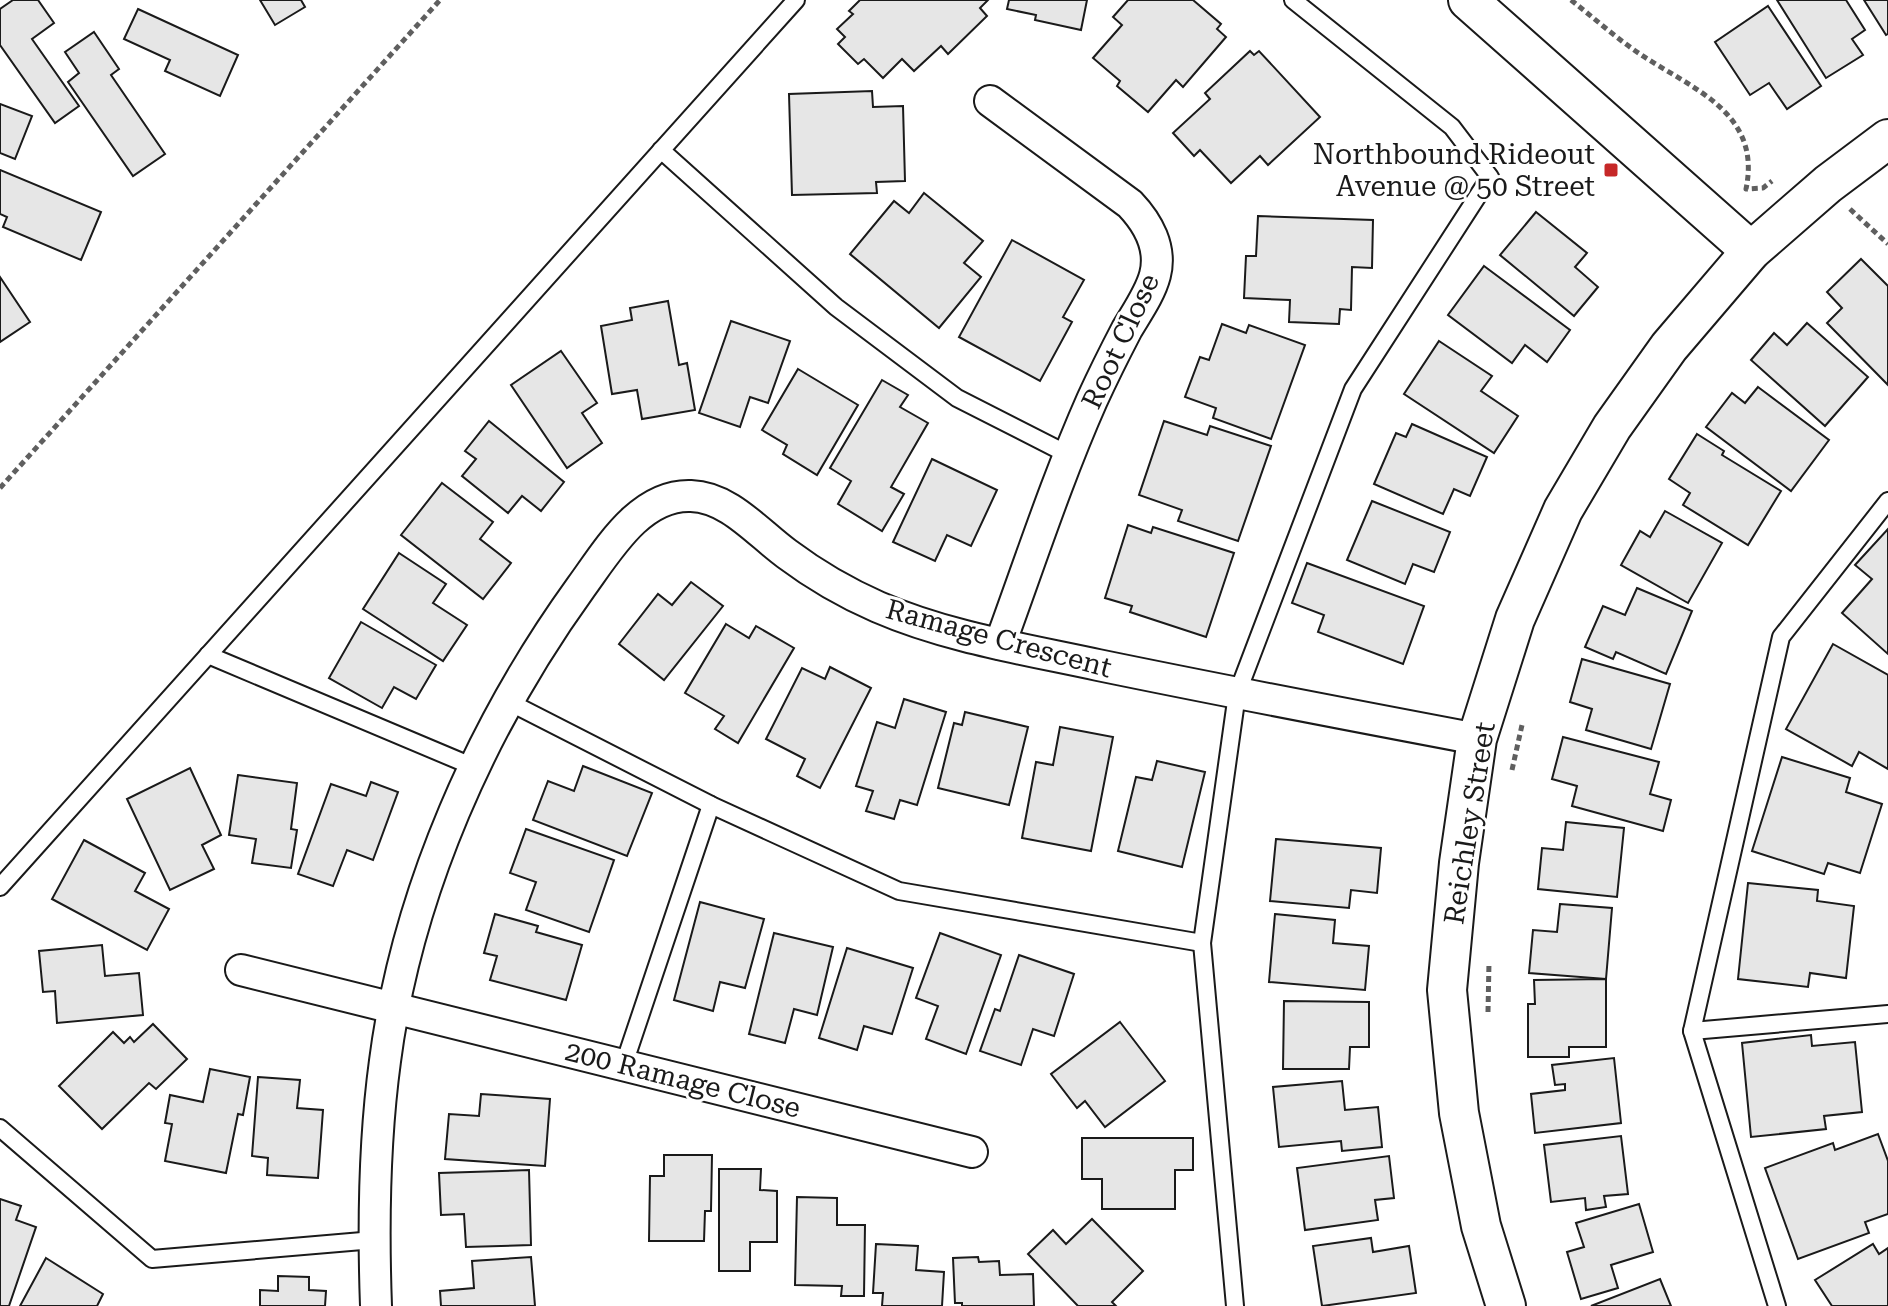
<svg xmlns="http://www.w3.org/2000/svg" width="1888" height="1306" viewBox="0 0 1888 1306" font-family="'Roboto Serif',serif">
  <rect width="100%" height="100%" fill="#fff"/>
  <!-- building -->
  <g fill="#e6e6e6" stroke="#1a1a1a" stroke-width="2">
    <polygon points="13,0 38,0 54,23 32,39 79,106 55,123 0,45 0,9"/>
    <polygon points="260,0 301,0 305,7 275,25"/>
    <polygon points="860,0 988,0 980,8 987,16 948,54 941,46 914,71 902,59 883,78 864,59 858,64 838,44 845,37 837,29 853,14 849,11"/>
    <polygon points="1009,0 1087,0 1081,30 1035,20 1036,15 1007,9"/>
    <polygon points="1128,0 1193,0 1221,24 1217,29 1226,37 1183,87 1176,80 1148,112 1117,86 1120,81 1093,58 1122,25 1113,17"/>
    <polygon points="1777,0 1846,0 1865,30 1852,39 1863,55 1826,78"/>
    <polygon points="1864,0 1888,0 1888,34 1886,35"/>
    <polygon points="1768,6 1821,86 1787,109 1769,83 1750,95 1715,42"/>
    <polygon points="138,9 238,55 220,96 165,71 170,60 124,39"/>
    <polygon points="94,32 119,69 111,75 165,154 133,176 68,82 79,73 65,52"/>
    <polygon points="1250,51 1254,55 1259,51 1320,117 1268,165 1260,156 1231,183 1200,150 1194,156 1173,133 1210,99 1205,93"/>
    <polygon points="872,91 873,107 903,106 905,181 876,182 877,193 792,195 789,94"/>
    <polygon points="0,104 32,116 15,159 0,153"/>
    <polygon points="0,170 101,212 81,260 3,227 7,217 0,214"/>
    <polygon points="924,193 983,241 964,263 981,277 939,328 850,254 894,201 909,213"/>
    <polygon points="1536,212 1587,253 1575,267 1598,287 1574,316 1500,255"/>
    <polygon points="1258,216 1373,220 1372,268 1352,267 1351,310 1340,309 1339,324 1289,322 1290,300 1244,298 1246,256 1256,256"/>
    <polygon points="1012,240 1084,280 1063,317 1072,322 1040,381 959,337"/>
    <polygon points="1861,259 1888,286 1888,385 1827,323 1842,308 1827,292"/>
    <polygon points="1484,266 1570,330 1547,362 1525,345 1512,363 1448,315"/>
    <polygon points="0,277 30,322 0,342"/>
    <polygon points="668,301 679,365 687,363 695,410 642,419 637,390 612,394 601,326 632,320 630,308"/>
    <polygon points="731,321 790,341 768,403 750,397 740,427 699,413"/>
    <polygon points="1807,323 1868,377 1825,426 1751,360 1774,333 1787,345"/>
    <polygon points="1222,324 1246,333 1249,325 1305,345 1271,439 1213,418 1216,408 1185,397 1200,357 1209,360"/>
    <polygon points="1439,341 1492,376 1481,391 1518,416 1494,453 1404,394"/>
    <polygon points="561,351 597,403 582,413 602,443 567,468 511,385"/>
    <polygon points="798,369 858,405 817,475 783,454 787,445 762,430"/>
    <polygon points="882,380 908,395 900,407 928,423 891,487 904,494 882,531 838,504 851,481 830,468"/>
    <polygon points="1758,387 1829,440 1791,491 1706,427 1732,393 1745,403"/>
    <polygon points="489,421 564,482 541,511 522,496 508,513 462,476 476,459 465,451"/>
    <polygon points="1164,421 1207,435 1210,426 1271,446 1238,541 1178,521 1182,510 1139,495"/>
    <polygon points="1412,424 1487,457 1470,496 1454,489 1443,514 1374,484 1396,433 1406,437"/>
    <polygon points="1697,434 1724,451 1722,455 1781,491 1748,545 1683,505 1690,493 1669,479"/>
    <polygon points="932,459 997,490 971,546 947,535 935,561 893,542"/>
    <polygon points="442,483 493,522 480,539 511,563 483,599 401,535"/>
    <polygon points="1372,501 1450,532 1434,572 1413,564 1405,584 1347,560"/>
    <polygon points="1665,511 1722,543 1688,603 1621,565 1640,531 1650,537"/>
    <polygon points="1128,525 1151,533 1153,527 1234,553 1206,637 1130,612 1132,606 1105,598"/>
    <polygon points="1888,529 1888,654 1842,613 1872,579 1855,565"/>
    <polygon points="399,553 446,584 433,603 467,625 443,661 363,609"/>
    <polygon points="1307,563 1424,606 1403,664 1318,632 1324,615 1292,603"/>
    <polygon points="691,582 723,606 664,680 619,644 658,594 672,605"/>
    <polygon points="1637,588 1692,611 1666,674 1616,652 1613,659 1585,647 1603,606 1625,615"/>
    <polygon points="361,622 436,665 416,699 394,687 382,708 329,678"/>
    <polygon points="726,624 749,638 756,626 794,648 738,743 715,729 724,716 685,693"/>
    <polygon points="1833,644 1888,675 1888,769 1859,752 1852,766 1786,729"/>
    <polygon points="1582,659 1670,684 1651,749 1586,730 1592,709 1570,702"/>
    <polygon points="830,667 871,688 820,788 797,776 805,759 766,739 802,668 825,679"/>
    <polygon points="904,699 946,712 917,805 900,800 894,819 866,811 873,791 856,786 877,722 895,728"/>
    <polygon points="965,712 1028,727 1009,805 938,788 954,723 962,725"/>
    <polygon points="1060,727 1113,737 1091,851 1022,838 1036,762 1053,765"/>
    <polygon points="1563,737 1659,762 1650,794 1671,800 1663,831 1572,806 1577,786 1552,779"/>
    <polygon points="1782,757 1850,778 1846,792 1882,804 1860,873 1828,863 1824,874 1752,851"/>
    <polygon points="1157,761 1205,772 1182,867 1118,851 1136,777 1152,780"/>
    <polygon points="583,766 652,793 627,856 533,820 548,781 574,791"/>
    <polygon points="190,768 221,835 202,845 214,869 170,890 127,799"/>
    <polygon points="238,775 297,783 291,829 297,830 291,868 252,863 256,839 229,835"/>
    <polygon points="371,782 398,792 373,860 347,850 333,886 298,874 331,784 366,796"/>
    <polygon points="1566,822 1624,828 1617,897 1538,889 1542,848 1563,850"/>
    <polygon points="526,829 614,860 589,932 526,910 536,882 510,873"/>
    <polygon points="1276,839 1381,848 1377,893 1351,890 1349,908 1270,901"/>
    <polygon points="84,840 145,873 135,891 169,909 147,950 52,899"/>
    <polygon points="1748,883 1818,890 1817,901 1854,906 1846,978 1810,973 1808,987 1738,979"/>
    <polygon points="700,902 764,919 745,988 720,982 713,1011 674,1000"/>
    <polygon points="1560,904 1612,908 1606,979 1529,973 1533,930 1557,932"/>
    <polygon points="495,914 538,926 536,932 582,945 566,1000 490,980 497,956 484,953"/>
    <polygon points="1275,914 1335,920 1333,943 1369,946 1365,990 1269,982"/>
    <polygon points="774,933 833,947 817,1015 794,1009 785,1043 749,1034"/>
    <polygon points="940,933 1001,955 966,1054 926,1039 938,1006 916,998"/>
    <polygon points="102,945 105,976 139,973 143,1015 57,1023 55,991 43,992 39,951"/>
    <polygon points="847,948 913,968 892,1034 864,1026 857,1050 819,1038"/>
    <polygon points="1019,955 1074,974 1054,1036 1033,1029 1021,1065 980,1051 995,1009 1000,1011"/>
    <polygon points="1606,979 1606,1047 1569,1047 1569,1057 1528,1057 1528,1004 1535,1004 1534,980"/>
    <polygon points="1284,1001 1369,1002 1369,1047 1350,1047 1349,1069 1283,1069"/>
    <polygon points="1120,1022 1165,1081 1105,1127 1085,1101 1077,1108 1051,1074"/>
    <polygon points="153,1024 187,1059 156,1089 149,1083 102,1129 59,1086 113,1032 124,1043 130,1037 134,1042"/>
    <polygon points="1811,1035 1812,1046 1855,1042 1862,1112 1824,1116 1826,1129 1751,1137 1742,1043"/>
    <polygon points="1614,1058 1621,1123 1535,1133 1531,1094 1565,1090 1565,1084 1555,1085 1552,1065"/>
    <polygon points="210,1069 250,1077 243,1115 238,1114 226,1173 165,1161 172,1124 165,1123 170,1095 203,1102"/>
    <polygon points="258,1077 300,1080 297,1108 323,1110 318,1178 267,1175 268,1158 252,1156"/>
    <polygon points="1342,1081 1345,1110 1378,1107 1382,1147 1342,1151 1341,1141 1279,1147 1273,1087"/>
    <polygon points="481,1094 550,1099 545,1166 445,1159 449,1114 479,1116"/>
    <polygon points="1878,1134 1888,1161 1888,1214 1865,1222 1869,1233 1798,1259 1765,1168 1833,1143 1835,1150"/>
    <polygon points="1621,1136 1628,1194 1604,1196 1606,1207 1586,1210 1585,1198 1551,1202 1544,1145"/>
    <polygon points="1082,1138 1193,1138 1193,1170 1175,1170 1175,1209 1102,1209 1102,1179 1082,1179"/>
    <polygon points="664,1155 712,1155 711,1211 705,1211 704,1241 649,1241 650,1176 664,1176"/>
    <polygon points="1389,1156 1394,1198 1375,1200 1378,1220 1305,1230 1297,1168"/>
    <polygon points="719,1169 761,1169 760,1190 777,1191 777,1242 750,1242 750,1271 719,1271"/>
    <polygon points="529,1170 531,1245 466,1247 464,1214 441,1215 439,1173"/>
    <polygon points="797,1197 837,1198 837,1225 865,1225 864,1296 841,1296 842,1286 795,1285"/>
    <polygon points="0,1199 21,1206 16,1220 36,1227 9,1306 0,1306"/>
    <polygon points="1639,1204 1653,1252 1611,1265 1618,1288 1581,1299 1567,1252 1584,1247 1576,1223"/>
    <polygon points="1092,1219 1143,1271 1112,1302 1116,1306 1078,1306 1028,1254 1053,1230 1066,1244"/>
    <polygon points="1371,1238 1373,1252 1409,1246 1416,1293 1322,1306 1313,1246"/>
    <polygon points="876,1244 918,1246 916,1270 944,1272 942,1306 882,1306 883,1293 873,1293"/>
    <polygon points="1873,1244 1879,1254 1888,1248 1888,1306 1832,1306 1815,1280"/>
    <polygon points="531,1257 535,1306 441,1306 440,1291 474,1288 472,1261"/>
    <polygon points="978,1257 979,1262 999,1261 1000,1275 1033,1274 1034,1306 962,1306 962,1303 955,1303 953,1258"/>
    <polygon points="46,1258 103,1294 97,1306 20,1306"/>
    <polygon points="278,1276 309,1277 309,1290 326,1291 325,1306 260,1306 260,1290 278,1291"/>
    <polygon points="1660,1279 1671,1306 1591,1306"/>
  </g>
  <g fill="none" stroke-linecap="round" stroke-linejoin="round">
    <!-- service casing -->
    <g stroke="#1a1a1a" stroke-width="20">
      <g id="service">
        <polyline points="661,150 836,307 957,398 1069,455"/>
        <polyline points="208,655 474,767"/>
        <polyline points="507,701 711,805 899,891 1202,943"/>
        <polyline points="0,887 796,0"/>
        <polyline points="1692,1031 1888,1014"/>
        <polyline points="624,1064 711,805"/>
        <polyline points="0,1128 152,1259 374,1240"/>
        <polyline points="1235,1306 1202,943 1237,694 1353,389 1490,177 1452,127 1293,0"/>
        <polyline points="1777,1306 1692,1031 1781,637 1888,501"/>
      </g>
    </g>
    <!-- minor casing -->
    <g stroke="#1a1a1a" stroke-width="34">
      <g id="minor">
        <path d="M 990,101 L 1130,204 C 1148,223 1162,248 1155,275 C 1150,294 1137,312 1127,329 C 1115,352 1103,376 1092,400 C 1057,479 1030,562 1000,644"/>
        <polyline points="241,970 972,1152"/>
        <path d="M 376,1306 C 373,1224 374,1142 385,1061 C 407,892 482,724 581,587 C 608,550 640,494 691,496 C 729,497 758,533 787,554 C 815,575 846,593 878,607 C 947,637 1024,649 1098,665 C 1224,691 1350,715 1477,739"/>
      </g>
    </g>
    <!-- tertiary casing -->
    <g stroke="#1a1a1a" stroke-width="42">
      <g id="tertiary">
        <polyline points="1468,0 1751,251"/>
        <polyline points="1506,1306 1481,1226 1459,1113 1447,990 1459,863 1477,739 1515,619 1563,510 1612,427 1669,347 1751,251 1828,184 1888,139"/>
      </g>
    </g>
    <!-- path -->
    <g stroke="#5f5f5f" stroke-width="5" stroke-dasharray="6 4" stroke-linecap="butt">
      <path d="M 1571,0 C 1594,18 1616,38 1640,54 C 1692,89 1762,112 1746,189 L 1763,188 L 1772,181"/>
      <polyline points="1850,209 1888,244"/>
      <polyline points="0,488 440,0"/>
      <polyline points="1512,770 1522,725"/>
      <polyline points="1488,1012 1489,962"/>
    </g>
    <!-- service -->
    <use href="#service" stroke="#fff" stroke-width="16"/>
    <!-- minor -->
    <use href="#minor" stroke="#fff" stroke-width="30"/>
    <!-- tertiary -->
    <use href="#tertiary" stroke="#fff" stroke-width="38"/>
  </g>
  <!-- markers -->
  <rect fill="#c62828" stroke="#fff" stroke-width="3" x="1603" y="162" width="16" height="16" rx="4"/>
  <g text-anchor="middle" stroke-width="6" stroke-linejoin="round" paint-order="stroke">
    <!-- poi labels -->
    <g font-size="28" fill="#1a1a1a" stroke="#fff" text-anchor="end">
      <text x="1595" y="164">Northbound Rideout<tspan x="1595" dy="32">Avenue @ 50 Street</tspan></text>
    </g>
    <!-- street labels -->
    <g font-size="28" fill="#1a1a1a" stroke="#fff">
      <text transform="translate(1120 341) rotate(-65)" y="10">Root Close</text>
      <text transform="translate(999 638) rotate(15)" y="10">Ramage Crescent</text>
      <text transform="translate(1469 823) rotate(-81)" y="10">Reichley Street</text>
      <text transform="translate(683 1079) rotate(14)" y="10">200 Ramage Close</text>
    </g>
  </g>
</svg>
